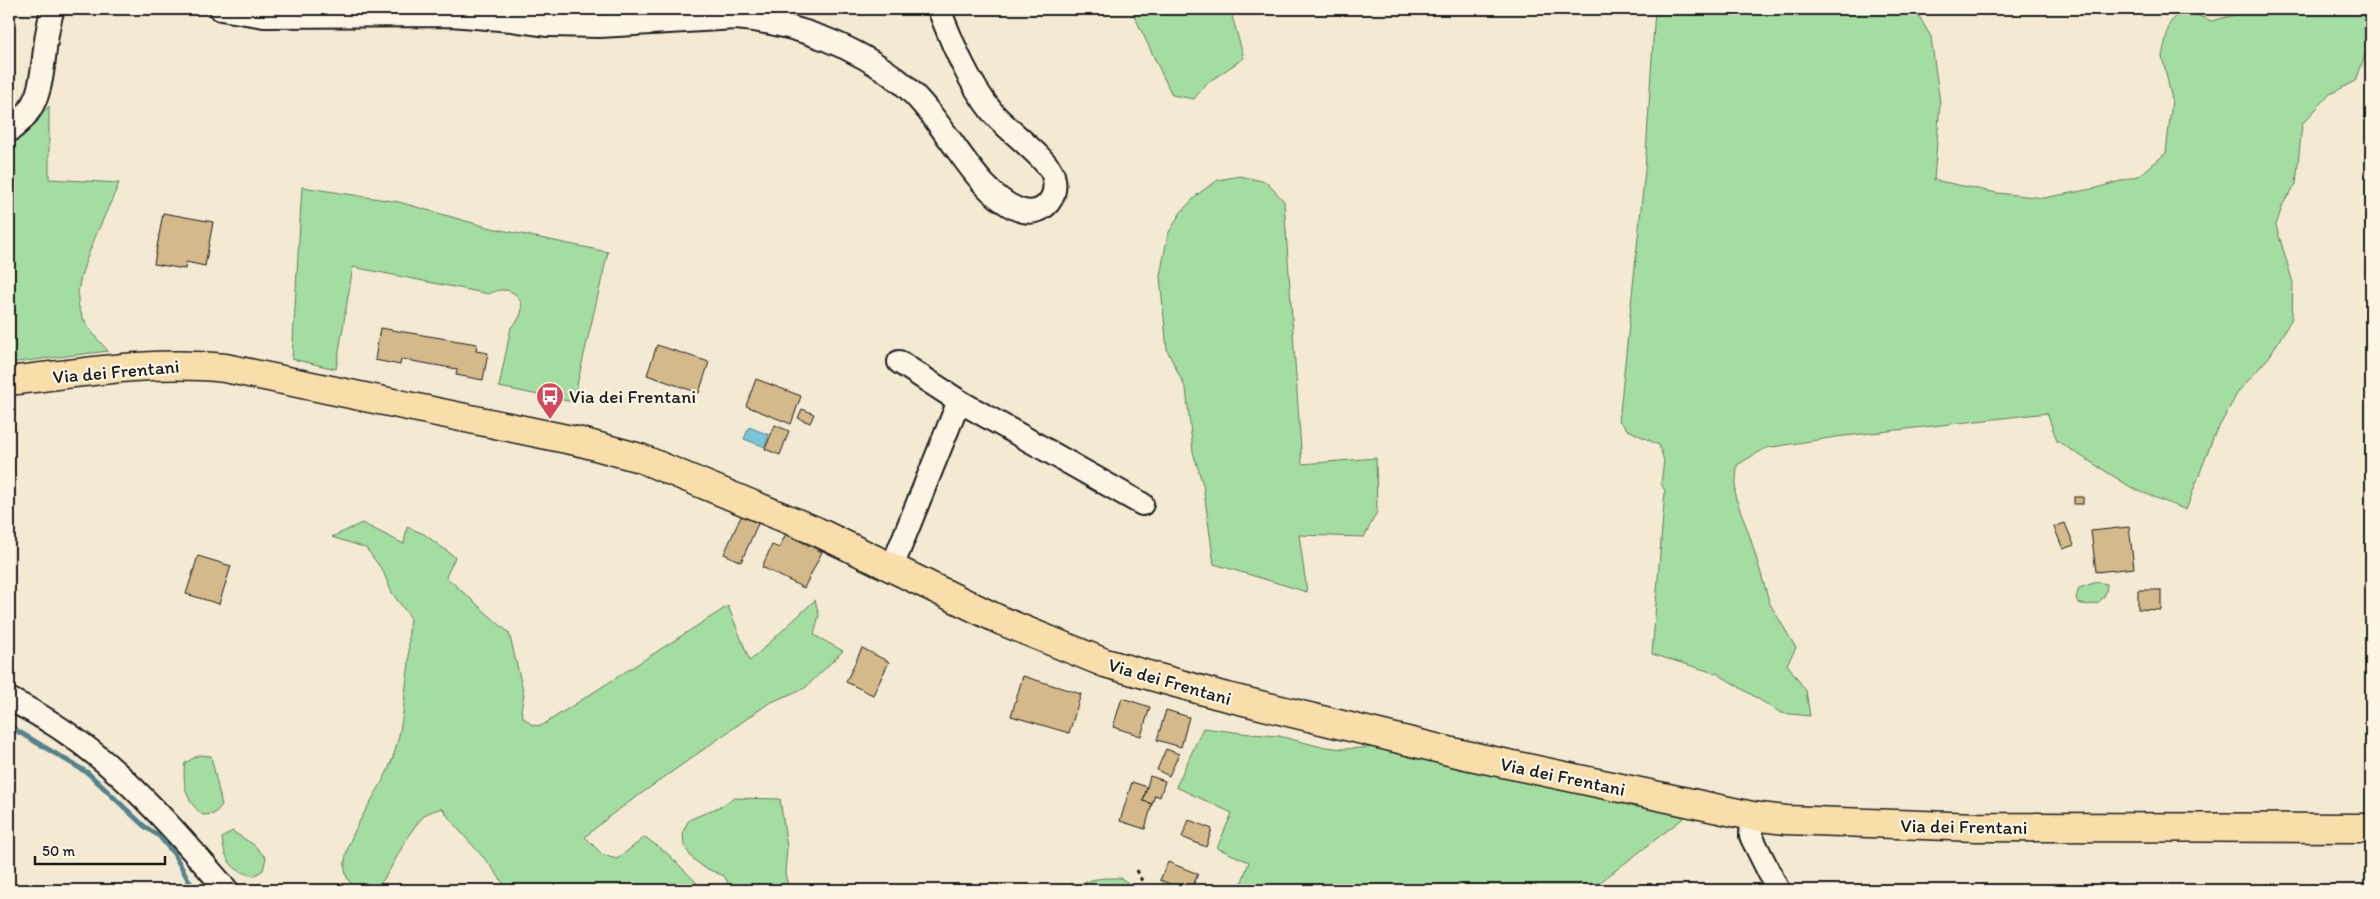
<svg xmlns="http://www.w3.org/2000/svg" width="2380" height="899" viewBox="0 0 2380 899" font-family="Itim,sans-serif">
  <rect width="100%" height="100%" fill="#f4e9d3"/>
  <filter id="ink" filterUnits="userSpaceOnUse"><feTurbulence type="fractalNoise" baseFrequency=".02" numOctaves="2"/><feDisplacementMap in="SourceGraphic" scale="10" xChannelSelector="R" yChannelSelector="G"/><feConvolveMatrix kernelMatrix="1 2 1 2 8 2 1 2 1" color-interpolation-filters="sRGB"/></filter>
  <g filter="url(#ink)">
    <!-- green -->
    <g fill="#a4dda1" stroke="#607c5e">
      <polygon points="1131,9 1230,9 1244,58 1207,83 1194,99 1172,95"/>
      <polygon points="1655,9 1915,9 1931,37 1940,103 1934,180 1997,193 2044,198 2097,188 2140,175 2166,153 2172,100 2162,56 2169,25 2180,9 2212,21 2256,9 2371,9 2371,46 2367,49 2356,81 2330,94 2302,124 2296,184 2283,204 2276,225 2293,283 2292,318 2270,356 2238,392 2213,438 2186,510 2134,489 2057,441 2047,413 1836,437 1766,448 1737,465 1735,496 1750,537 1770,604 1796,648 1787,664 1806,691 1810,716 1781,713 1718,674 1652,654 1665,491 1661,483 1664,461 1659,445 1628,430 1619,421 1645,170"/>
      <path d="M 49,106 L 49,179 L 119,183 C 108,211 77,269 78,298 C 78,319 95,336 108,351 L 9,363 L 9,143 L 34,126 Z"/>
      <polygon points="1240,176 1266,182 1284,201 1302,464 1376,458 1377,512 1364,537 1299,535 1307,592 1214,564 1203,485 1193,452 1186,389 1167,350 1160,276 1168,234 1181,212 1198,194 1218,180"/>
      <path d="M 302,187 L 399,202 L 487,227 L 608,252 L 573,402 L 499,387 L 511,327 C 535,309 515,279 489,294 L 353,267 L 336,369 L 292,359 Z"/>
      <path d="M 362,523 L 404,544 L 407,527 L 424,534 L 455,557 L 446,577 L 509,633 L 524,694 L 521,710 L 523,717 L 532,725 L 541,726 L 728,606 L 750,661 L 815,600 L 819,615 L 814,635 L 843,651 L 805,688 L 769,703 L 611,815 L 585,837 L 603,855 L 617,859 L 645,837 L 668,854 L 704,890 L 507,890 C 490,859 461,837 442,808 C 436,810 428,812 424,816 C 403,836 396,866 377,888 C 365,892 351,889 346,875 C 337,846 377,796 388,770 C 400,743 403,715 406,685 C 407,676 409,667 409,659 C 409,644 408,631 410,617 L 392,593 L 383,571 L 366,548 L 332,537 Z"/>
      <path d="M 2097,582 L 2107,584 C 2107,601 2094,608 2078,603 L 2076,598 L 2079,588 Z"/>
      <polygon points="1203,728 1250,734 1279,736 1318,746 1343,749 1378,747 1690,813 1590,890 1581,883 1571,890 1239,890 1249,862 1217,848 1232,813 1176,787"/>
      <path d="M 199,755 L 211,756 L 222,805 L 214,814 L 203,815 C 186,802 182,783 185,763 Z"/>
      <polygon points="733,798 780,799 787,848 785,873 789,890 732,890 724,876 703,867 692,858 684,846 683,831 689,820 721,806"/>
      <path d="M 232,831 L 254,845 L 266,858 L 263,870 L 254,876 C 231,871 225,860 222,838 Z"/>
      <path d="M 1121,878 L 1138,890 L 1076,890 C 1084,877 1107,878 1121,878 Z"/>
    </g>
    <!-- water -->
    <polygon fill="#79c6d8" stroke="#54828d" points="749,427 769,435 765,447 744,439"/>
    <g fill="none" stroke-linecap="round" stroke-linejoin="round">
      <!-- stream -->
      <polyline stroke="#54828d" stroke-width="5" points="9,726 88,773 144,826 159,836 174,854 194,890"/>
    </g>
    <!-- building -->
    <g fill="#d4b98a" stroke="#1c1c1c">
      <polygon points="163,213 213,222 205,266 186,262 185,269 154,264"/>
      <polygon points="380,328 477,344 476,351 488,353 483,380 456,375 457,369 401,359 400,365 375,360"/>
      <polygon points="657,345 709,362 699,393 647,375"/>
      <polygon points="756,379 801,396 791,424 746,406"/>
      <polygon points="802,409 814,414 810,423 798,418"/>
      <polygon points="775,425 789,431 780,455 765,449"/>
      <rect x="2074" y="497" width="9" height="7"/>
      <polygon points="743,512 760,519 741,562 724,554"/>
      <polygon points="2065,523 2074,545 2063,549 2054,527"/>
      <polygon points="2129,527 2134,568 2096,572 2091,531"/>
      <polygon points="786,534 822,552 804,588 762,567 772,545 779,548"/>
      <polygon points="198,556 231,566 219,604 186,594"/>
      <polygon points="2138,590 2161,590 2161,610 2138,609"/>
      <polygon points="862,648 889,662 873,695 846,682"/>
      <polygon points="1023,676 1081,694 1069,733 1011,716"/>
      <polygon points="1122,698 1150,707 1141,736 1113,727"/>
      <polygon points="1166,710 1189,717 1181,747 1157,740"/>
      <polygon points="1166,749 1179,754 1169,776 1157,770"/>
      <polygon points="1150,776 1165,781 1160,797 1155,795 1152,804 1143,801"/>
      <polygon points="1132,782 1147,787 1143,801 1152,804 1145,829 1120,821"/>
      <polygon points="1189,820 1212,829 1206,847 1182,837"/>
      <polygon points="1168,862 1198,874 1191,890 1185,890 1160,880"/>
    </g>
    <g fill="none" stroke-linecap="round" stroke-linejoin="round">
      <!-- minor casing -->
      <g stroke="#1c1c1c" stroke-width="26">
        <g id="minor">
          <path d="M 221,9 L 264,16 L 451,15 L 512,20 L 548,25 L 600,26 L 736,18 C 795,23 857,46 903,84 C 919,98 933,116 945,133 C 965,159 986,196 1017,209 C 1041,219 1060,199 1053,175 C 1048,159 1006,129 993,113 C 968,82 953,45 939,9"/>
          <path d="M 9,131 C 54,99 37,54 53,9"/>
          <polyline points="899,362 959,401"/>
          <polyline points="892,567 959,401 1142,504"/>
          <path d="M 9,699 C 102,744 160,814 227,890"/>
          <polyline points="1752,816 1751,836 1778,890"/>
        </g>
      </g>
      <!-- major casing -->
      <g stroke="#1c1c1c" stroke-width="31">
        <path id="major" d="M 9,381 C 81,373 152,360 225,368 L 581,442 L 640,458 L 816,531 L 1002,621 L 1105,663 L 1219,695 L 1461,754 L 1668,798 L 1752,816 L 1786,820 L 1977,827 L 2371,828"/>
      </g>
      <!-- path -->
      <polyline stroke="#1c1c1c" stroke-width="3" stroke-dasharray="4 4" stroke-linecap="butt" points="1137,870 1146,890"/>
      <!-- minor -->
      <use href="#minor" stroke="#fcf5e5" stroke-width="22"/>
      <!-- major -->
      <use href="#major" stroke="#f8deab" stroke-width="28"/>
    </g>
  </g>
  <!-- icons -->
  <defs>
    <g id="bus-pin" transform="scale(1.4375)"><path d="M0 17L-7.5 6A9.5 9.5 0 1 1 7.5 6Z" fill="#d1495b" stroke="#fcf5e5"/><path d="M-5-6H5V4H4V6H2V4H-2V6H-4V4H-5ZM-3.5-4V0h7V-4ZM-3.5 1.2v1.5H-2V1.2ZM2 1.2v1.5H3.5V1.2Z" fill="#fff"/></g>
  </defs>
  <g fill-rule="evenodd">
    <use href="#bus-pin" x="550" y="396"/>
  </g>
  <g text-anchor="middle" stroke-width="4.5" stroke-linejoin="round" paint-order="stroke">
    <!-- street labels -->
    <g font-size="19" fill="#1c1c1c" stroke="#fcf5e5">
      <text transform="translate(116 371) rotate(-5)" y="7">Via dei Frentani</text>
      <text transform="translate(1170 681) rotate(16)" y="7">Via dei Frentani</text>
      <text transform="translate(1563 776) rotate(12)" y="7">Via dei Frentani</text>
      <text transform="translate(1964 826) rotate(1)" y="7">Via dei Frentani</text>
    </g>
    <!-- poi labels -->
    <g font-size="19" fill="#1c1c1c" stroke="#fcf5e5" text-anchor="start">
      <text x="569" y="403">Via dei Frentani</text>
    </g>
  </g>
  <!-- margin -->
  <rect width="2380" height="899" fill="none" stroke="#fcf5e5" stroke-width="30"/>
  <rect x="15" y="15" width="2350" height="869" fill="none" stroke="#1c1c1c" stroke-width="2" filter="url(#ink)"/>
  <!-- scale -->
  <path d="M35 856v8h130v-8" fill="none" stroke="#1c1c1c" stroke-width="2.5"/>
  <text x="42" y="856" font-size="15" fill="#1c1c1c" stroke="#fcf5e5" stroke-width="4" paint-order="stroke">50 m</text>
</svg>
